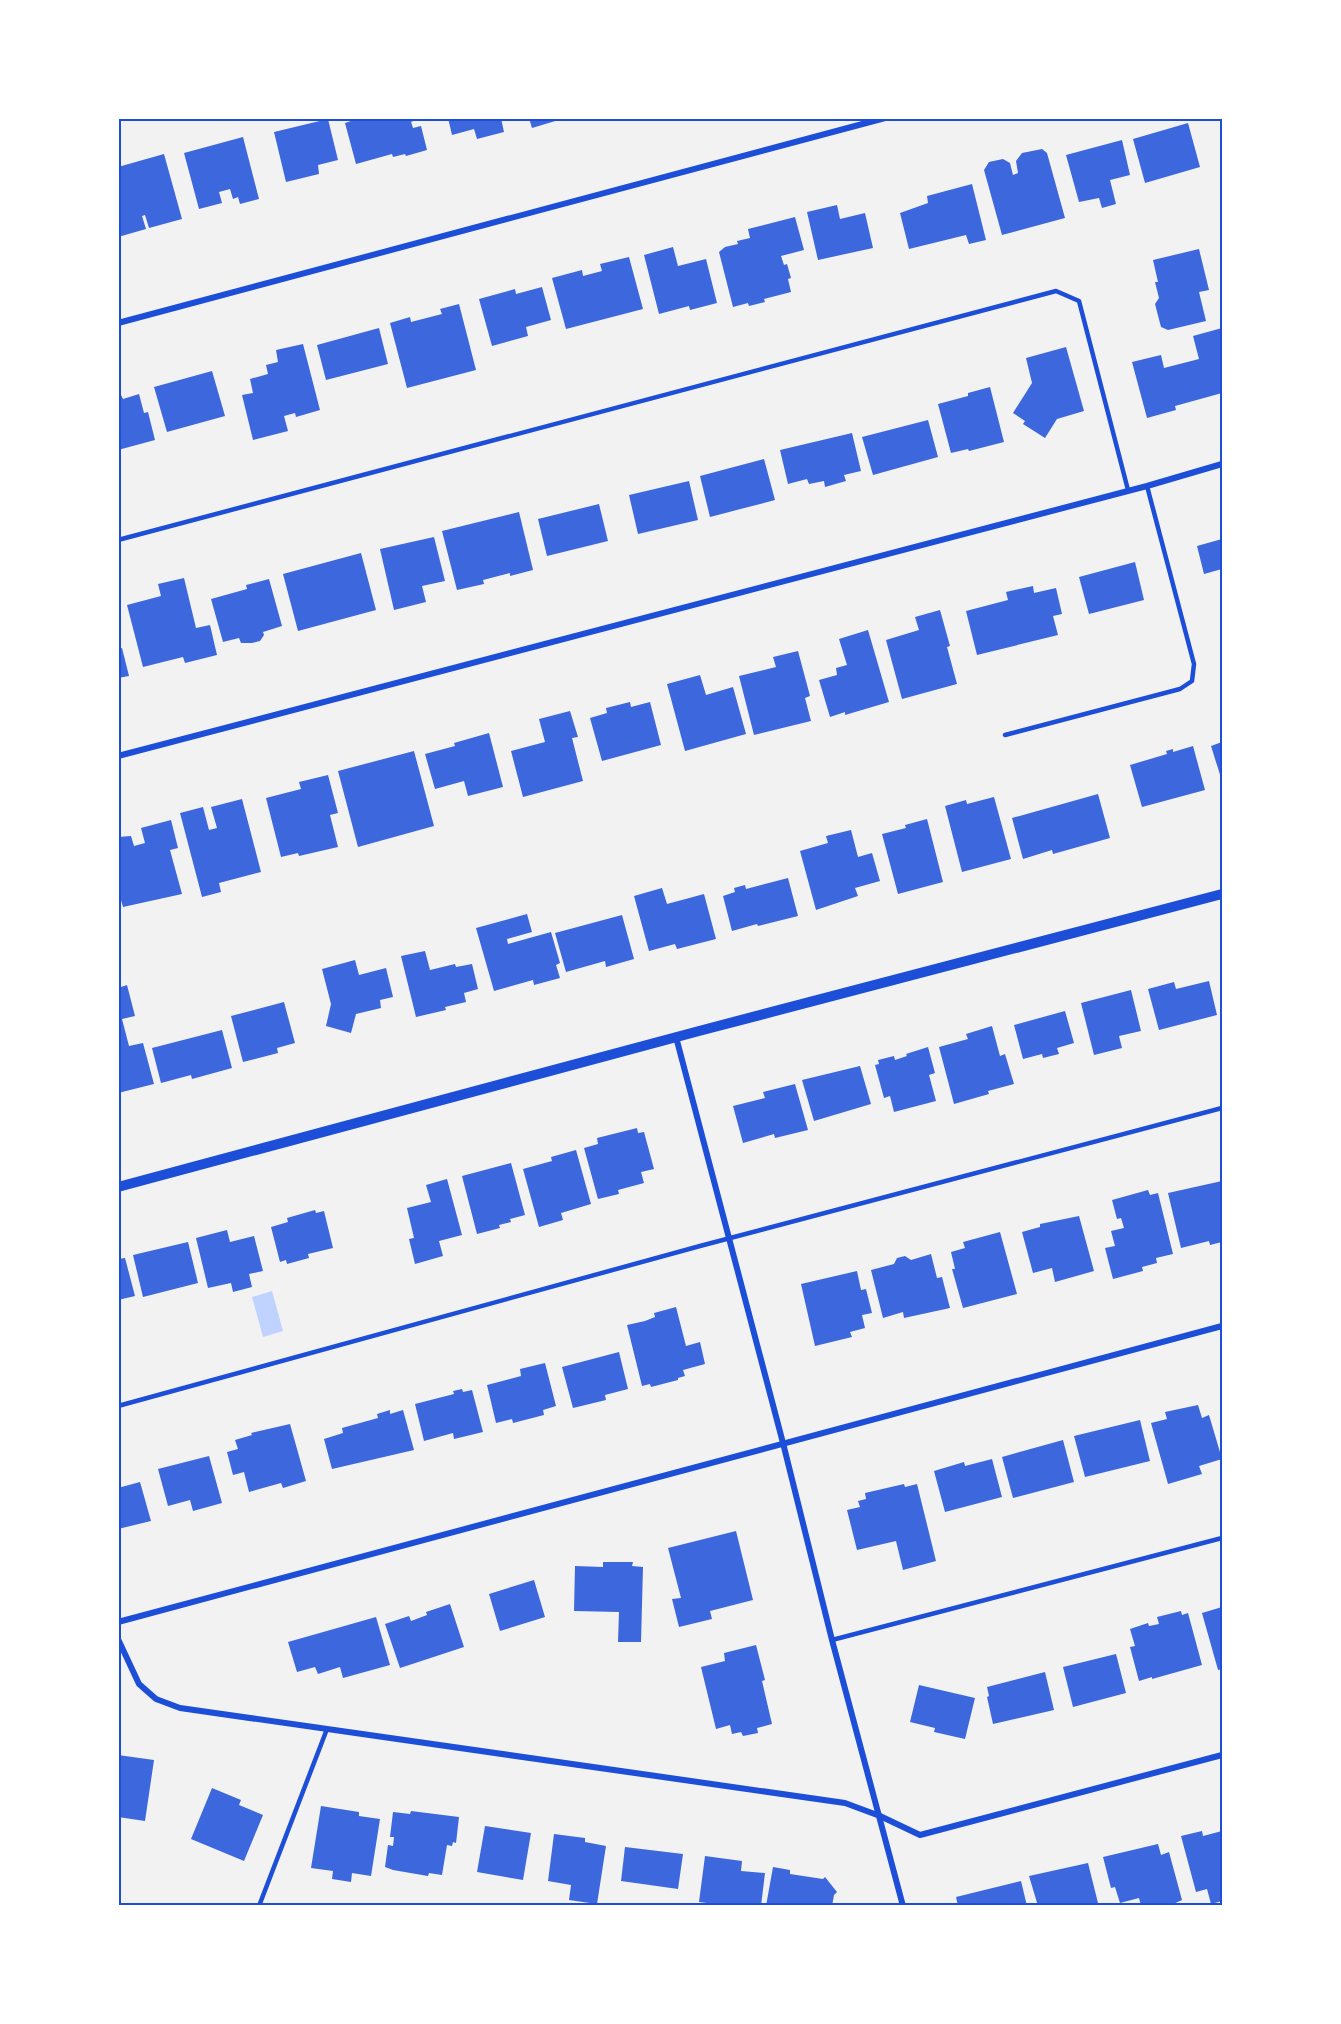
<svg xmlns="http://www.w3.org/2000/svg" width="1341" height="2024" viewBox="0 0 1341 2024" font-family="'DejaVu Sans',sans-serif">
  <rect width="100%" height="100%" fill="#f2f2f2"/>
  <!-- water -->
  <polygon fill="#bfd3fe" points="272,1291 283,1331 263,1337 252,1297"/>
  <!-- building -->
  <g fill="#3d67dc">
    <polygon points="360,118 420,118 411,122 413,128 421,126 427,150 406,156 405,154 393,157 392,154 356,164 345,123"/>
    <polygon points="448,118 501,118 504,132 477,139 474,129 452,135"/>
    <polygon points="529,118 562,118 562,119 532,128"/>
    <polygon points="328,119 338,160 318,165 319,174 286,182 274,132"/>
    <polygon points="1188,123 1200,167 1145,183 1133,139"/>
    <polygon points="243,137 259,199 240,204 238,197 233,199 230,189 219,192 222,203 199,209 184,153"/>
    <polygon points="1122,140 1130,175 1110,180 1116,204 1102,208 1099,198 1079,202 1066,155"/>
    <polygon points="1042,149 1047,153 1065,218 1002,235 984,170 989,162 1003,159 1010,163 1013,175 1018,173 1016,161 1022,153"/>
    <polygon points="164,154 182,219 149,228 145,215 142,216 146,229 118,237 118,167"/>
    <polygon points="972,184 986,240 969,244 966,235 909,249 900,213 928,203 927,196"/>
    <polygon points="837,205 840,219 865,213 873,248 818,260 807,212"/>
    <polygon points="795,217 804,250 781,256 784,265 787,264 791,278 788,279 791,292 764,299 765,302 749,306 748,303 733,307 719,252 725,247 738,244 737,241 750,238 748,229"/>
    <polygon points="673,247 678,266 706,259 717,303 690,310 689,306 659,314 644,255"/>
    <polygon points="1199,249 1209,290 1199,292 1206,321 1168,330 1161,327 1155,304 1159,298 1155,282 1158,282 1153,260"/>
    <polygon points="629,257 643,309 566,329 552,278 582,270 583,276 602,271 600,264"/>
    <polygon points="542,287 551,320 526,327 528,336 492,346 479,299 515,289 516,294"/>
    <polygon points="459,304 476,370 407,388 390,323 410,317 411,322 442,314 440,309"/>
    <polygon points="379,328 388,364 326,380 317,345"/>
    <polygon points="1222,328 1222,393 1175,406 1176,410 1147,418 1132,362 1161,355 1164,368 1199,359 1193,336"/>
    <polygon points="303,344 320,410 296,417 295,413 284,416 288,431 253,440 242,395 253,393 250,379 268,374 266,365 278,362 276,350"/>
    <polygon points="1066,347 1084,411 1057,419 1045,438 1023,424 1025,421 1013,413 1032,383 1026,358"/>
    <polygon points="212,371 225,416 167,432 154,387"/>
    <polygon points="990,387 1004,442 969,451 968,449 951,453 938,404 968,396 968,393"/>
    <polygon points="139,394 144,413 148,412 155,440 118,450 118,395 121,395 123,399"/>
    <polygon points="928,420 938,457 873,475 862,437"/>
    <polygon points="852,433 861,471 844,475 846,481 825,487 824,481 809,484 807,479 788,484 780,450"/>
    <polygon points="764,459 775,500 710,517 700,476"/>
    <polygon points="689,481 698,520 638,534 629,495"/>
    <polygon points="599,504 608,541 547,556 538,519"/>
    <polygon points="519,512 533,570 510,576 510,573 483,580 484,584 457,590 442,531"/>
    <polygon points="434,537 445,581 422,586 426,602 394,610 380,549"/>
    <polygon points="1222,539 1222,569 1204,574 1197,546"/>
    <polygon points="361,553 376,610 298,631 283,574"/>
    <polygon points="1135,562 1144,600 1089,614 1079,577"/>
    <polygon points="184,578 196,628 210,625 217,655 185,663 183,657 143,667 127,605 161,596 158,584"/>
    <polygon points="269,579 282,626 263,632 264,635 260,641 252,643 241,643 239,638 223,642 211,599 247,589 246,585"/>
    <polygon points="1033,586 1034,593 1056,588 1062,614 1053,616 1058,635 977,655 966,611 1008,600 1006,592"/>
    <polygon points="940,610 950,646 947,647 957,684 902,699 886,640 919,630 915,617"/>
    <polygon points="868,630 889,702 845,715 845,712 830,717 819,680 837,675 836,668 847,665 839,639"/>
    <polygon points="122,648 129,676 118,678 118,649"/>
    <polygon points="798,651 810,696 805,698 811,721 754,735 739,676 776,667 773,657"/>
    <polygon points="700,675 706,695 733,687 746,734 685,751 667,684"/>
    <polygon points="630,702 631,707 650,702 661,745 602,761 590,718 607,713 606,708"/>
    <polygon points="570,711 578,737 572,738 583,781 523,797 511,751 545,742 539,719"/>
    <polygon points="489,733 503,787 468,796 464,781 435,789 425,754 455,746 454,743"/>
    <polygon points="1222,742 1222,781 1211,746"/>
    <polygon points="1193,746 1205,790 1142,807 1130,765 1167,754 1166,751 1173,749 1173,752"/>
    <polygon points="414,751 434,826 358,847 338,771"/>
    <polygon points="328,775 338,813 330,815 338,847 299,856 298,853 281,857 266,798 301,789 299,782"/>
    <polygon points="1098,794 1110,838 1053,854 1052,850 1023,859 1012,818"/>
    <polygon points="994,797 1011,859 962,872 945,806 966,800 967,804"/>
    <polygon points="242,799 261,872 219,883 221,892 202,897 180,813 203,807 209,830 217,828 211,807"/>
    <polygon points="927,819 943,882 898,894 882,834 906,828 905,825"/>
    <polygon points="171,820 178,848 170,850 182,894 123,907 118,890 118,837 131,836 134,846 145,843 141,828"/>
    <polygon points="851,830 858,857 872,853 880,881 855,888 858,896 816,910 800,851 828,843 826,836"/>
    <polygon points="788,878 798,916 758,926 757,924 732,931 723,896 735,892 734,888 745,885 746,889"/>
    <polygon points="662,888 667,904 704,894 716,939 677,949 675,944 649,951 634,896"/>
    <polygon points="527,914 532,932 507,939 508,944 551,932 560,963 556,965 560,978 534,985 533,980 494,991 476,928"/>
    <polygon points="622,915 634,959 606,967 605,961 566,972 555,933"/>
    <polygon points="425,951 430,970 455,964 456,967 472,964 478,989 464,993 466,1002 445,1007 446,1010 416,1017 401,956"/>
    <polygon points="355,960 359,975 386,968 393,997 380,1000 381,1008 356,1014 351,1033 326,1026 331,1004 322,969"/>
    <polygon points="1209,981 1217,1015 1159,1030 1148,989 1174,982 1176,989"/>
    <polygon points="127,985 135,1016 122,1019 129,1046 143,1043 154,1084 118,1093 118,988"/>
    <polygon points="1131,990 1141,1031 1119,1036 1122,1048 1094,1055 1081,1003"/>
    <polygon points="284,1002 295,1043 277,1048 278,1053 243,1062 231,1016"/>
    <polygon points="1065,1011 1074,1043 1057,1048 1059,1054 1043,1058 1042,1054 1023,1059 1014,1025"/>
    <polygon points="992,1026 1000,1056 1005,1054 1014,1084 988,1091 989,1094 954,1104 939,1047 968,1039 966,1034"/>
    <polygon points="222,1030 232,1068 192,1079 191,1075 161,1083 152,1048"/>
    <polygon points="928,1047 935,1073 929,1075 936,1101 894,1112 890,1096 884,1098 875,1065 879,1064 878,1060 894,1056 895,1060 907,1056 906,1054"/>
    <polygon points="860,1066 871,1104 814,1121 802,1080"/>
    <polygon points="795,1084 808,1130 775,1138 774,1134 743,1143 733,1106 765,1098 763,1092"/>
    <polygon points="637,1128 638,1133 644,1132 654,1169 641,1172 644,1183 618,1190 619,1194 598,1199 584,1148 598,1144 597,1138"/>
    <polygon points="576,1150 591,1204 561,1213 563,1220 539,1227 523,1169 552,1161 551,1157"/>
    <polygon points="511,1163 525,1215 510,1219 511,1222 499,1225 500,1228 477,1234 462,1176"/>
    <polygon points="447,1179 462,1235 439,1241 443,1256 415,1264 409,1239 414,1238 407,1208 431,1202 426,1185"/>
    <polygon points="1222,1181 1222,1242 1210,1245 1209,1241 1181,1248 1168,1193"/>
    <polygon points="1148,1190 1150,1195 1158,1193 1173,1254 1156,1258 1157,1263 1142,1267 1143,1271 1113,1279 1105,1248 1115,1246 1111,1231 1124,1228 1121,1218 1117,1219 1112,1200"/>
    <polygon points="315,1210 316,1213 324,1211 333,1248 308,1254 309,1258 287,1264 286,1260 280,1262 271,1227 288,1222 287,1218"/>
    <polygon points="1079,1216 1094,1271 1055,1282 1052,1268 1033,1273 1022,1232 1040,1227 1040,1224"/>
    <polygon points="227,1230 230,1242 254,1236 263,1271 249,1274 252,1287 233,1292 231,1283 208,1288 196,1238"/>
    <polygon points="1000,1232 1017,1294 963,1308 952,1269 955,1269 951,1252 965,1248 963,1242"/>
    <polygon points="188,1242 198,1283 143,1297 133,1255"/>
    <polygon points="931,1254 937,1278 942,1277 950,1308 904,1318 903,1312 883,1318 871,1270 894,1264 897,1258 905,1256 911,1260"/>
    <polygon points="125,1258 135,1296 118,1300 118,1259"/>
    <polygon points="857,1271 861,1290 866,1289 872,1313 862,1315 865,1328 850,1332 852,1337 815,1346 801,1284"/>
    <polygon points="676,1307 686,1346 700,1342 705,1364 683,1370 685,1376 678,1378 678,1380 651,1387 650,1384 642,1386 627,1325 645,1321 655,1317 654,1313"/>
    <polygon points="619,1352 628,1389 605,1395 606,1400 573,1408 562,1367"/>
    <polygon points="545,1363 556,1406 543,1410 544,1415 513,1423 512,1419 496,1423 487,1385 521,1376 520,1369"/>
    <polygon points="462,1389 463,1392 472,1390 483,1432 454,1439 453,1433 424,1441 415,1404 454,1394 453,1391"/>
    <polygon points="1198,1405 1202,1418 1209,1415 1222,1459 1199,1466 1202,1474 1168,1484 1151,1423 1167,1419 1165,1412"/>
    <polygon points="390,1410 390,1414 403,1410 414,1450 332,1469 324,1439 343,1433 342,1428 378,1418 377,1414"/>
    <polygon points="1140,1420 1150,1461 1085,1477 1074,1436"/>
    <polygon points="290,1424 306,1481 283,1488 281,1483 249,1492 244,1472 233,1475 227,1452 238,1449 235,1440 252,1435 251,1433"/>
    <polygon points="1063,1440 1074,1482 1013,1498 1002,1457"/>
    <polygon points="209,1456 222,1503 193,1511 190,1500 168,1506 158,1469"/>
    <polygon points="992,1459 1002,1497 945,1512 934,1471 964,1462 965,1466"/>
    <polygon points="140,1482 151,1521 118,1529 118,1488"/>
    <polygon points="904,1484 905,1487 917,1484 936,1561 903,1570 896,1541 857,1550 847,1510 860,1507 858,1501 866,1499 865,1493"/>
    <polygon points="736,1531 753,1600 710,1611 712,1619 679,1627 672,1599 681,1598 668,1548"/>
    <polygon points="603,1562 633,1562 632,1566 643,1567 641,1642 618,1642 619,1612 574,1611 575,1566 603,1567"/>
    <polygon points="534,1580 545,1617 500,1631 489,1594"/>
    <polygon points="450,1604 464,1647 400,1668 385,1624 409,1616 411,1621 427,1615 426,1612"/>
    <polygon points="1222,1607 1222,1669 1218,1670 1202,1613"/>
    <polygon points="1181,1611 1182,1615 1188,1613 1202,1665 1152,1679 1152,1677 1139,1681 1130,1647 1135,1646 1130,1629 1148,1623 1149,1626 1159,1624 1157,1617"/>
    <polygon points="376,1617 390,1665 343,1678 340,1667 318,1674 315,1667 297,1672 288,1642"/>
    <polygon points="756,1645 765,1680 762,1681 772,1724 757,1728 758,1733 743,1736 741,1732 732,1734 730,1725 716,1729 701,1667 725,1661 724,1653"/>
    <polygon points="1116,1654 1126,1693 1073,1707 1063,1667"/>
    <polygon points="1045,1672 1054,1710 993,1724 987,1697 989,1696 987,1687"/>
    <polygon points="919,1685 975,1698 965,1739 934,1732 935,1728 910,1722"/>
    <polygon points="118,1755 154,1760 145,1821 118,1817"/>
    <polygon points="212,1788 241,1800 239,1805 263,1815 244,1861 191,1839"/>
    <polygon points="321,1806 359,1812 359,1816 380,1819 371,1876 352,1873 351,1882 332,1879 333,1871 311,1868"/>
    <polygon points="411,1811 459,1817 456,1843 453,1842 452,1846 447,1845 442,1875 429,1873 428,1876 393,1870 385,1867 388,1845 393,1846 394,1837 390,1837 393,1812 410,1814"/>
    <polygon points="485,1826 531,1833 523,1880 477,1872"/>
    <polygon points="1202,1831 1203,1836 1222,1831 1222,1901 1211,1904 1207,1889 1196,1892 1181,1836"/>
    <polygon points="554,1834 585,1838 585,1842 606,1846 597,1904 569,1900 571,1885 548,1881"/>
    <polygon points="1158,1844 1161,1855 1169,1852 1182,1900 1169,1906 1141,1906 1139,1898 1120,1903 1115,1887 1111,1888 1103,1857"/>
    <polygon points="625,1847 683,1854 678,1889 621,1881"/>
    <polygon points="705,1856 742,1861 741,1871 765,1873 761,1906 730,1906 699,1902"/>
    <polygon points="1088,1863 1098,1903 1090,1906 1038,1906 1029,1876"/>
    <polygon points="773,1867 790,1870 790,1874 823,1879 825,1877 837,1892 834,1895 832,1906 766,1906"/>
    <polygon points="1021,1881 1027,1906 958,1906 956,1897"/>
  </g>
  <g fill="none" stroke-linecap="round" stroke-linejoin="round">
    <!-- service -->
    <g stroke="#1d4ed8" stroke-width="4.5">
      <polyline points="118,540 1056,291 1079,301 1128,490"/>
      <polyline points="1005,735 1180,689 1192,681 1194,664 1147,486"/>
      <polyline points="118,1406 700,1246 1222,1108"/>
      <polyline points="832,1640 1222,1538"/>
      <polyline points="259,1906 327,1729"/>
    </g>
    <!-- minor -->
    <g stroke="#1d4ed8" stroke-width="6">
      <polyline points="118,323 885,118"/>
      <polyline points="118,756 1147,486 1222,464"/>
      <polyline points="676,1037 783,1443 832,1640 903,1906"/>
      <polyline points="118,1622 1222,1326"/>
      <polyline points="118,1639 139,1684 156,1699 180,1708 845,1803 880,1816 920,1835 1222,1755"/>
    </g>
    <!-- tertiary -->
    <polyline stroke="#1d4ed8" stroke-width="10" points="118,1187 699,1031 1222,894"/>
  </g>
  <!-- border -->
  <rect width="1341" height="2024" fill="none" stroke="#ffffff" stroke-width="240"/>
  <rect x="120" y="120" width="1101" height="1784" fill="none" stroke="#1d4ed8" stroke-width="2"/>
</svg>
